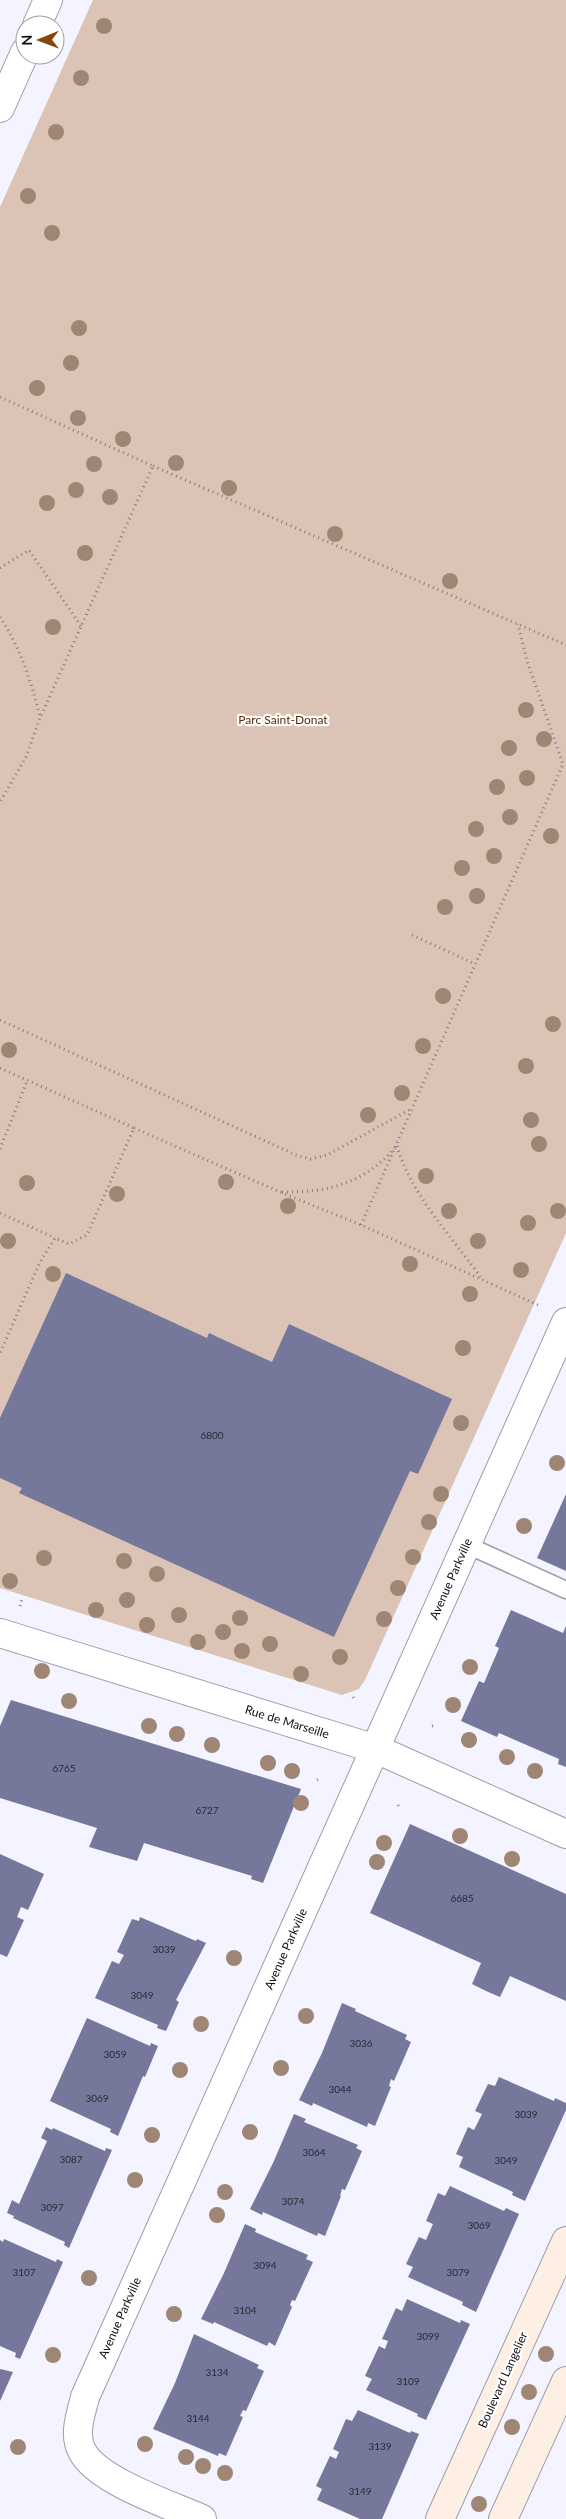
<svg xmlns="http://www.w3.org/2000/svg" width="566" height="2519" viewBox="0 0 566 2519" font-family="Lato,sans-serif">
  <rect width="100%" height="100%" fill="#f3f4ff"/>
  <!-- green -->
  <polygon fill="#dbc4b5" points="93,0 566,0 566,1233 365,1680 359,1689 342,1695 0,1588 0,207"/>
  <!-- building -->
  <g fill="#75789b">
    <polygon points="66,1273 207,1338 209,1333 272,1362 289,1324 452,1399 418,1474 410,1471 334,1637 19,1493 22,1488 0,1478 0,1418"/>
    <polygon points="566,1494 566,1571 537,1558"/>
    <polygon points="511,1610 563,1633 566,1626 566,1767 558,1764 559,1759 499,1733 497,1737 461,1721 479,1681 484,1683 499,1648 495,1646"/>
    <polygon points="11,1700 301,1789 263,1883 251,1879 252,1876 144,1843 137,1861 89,1847 97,1828 0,1798 0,1726"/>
    <polygon points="410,1824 566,1894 566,2001 510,1976 500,1997 486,1991 472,1984 481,1963 370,1913"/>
    <polygon points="0,1854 44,1874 28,1910 21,1907 17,1917 24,1920 7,1957 0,1954"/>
    <polygon points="140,1917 196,1941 197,1939 206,1943 176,2000 179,2002 166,2031 157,2028 158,2025 95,1998 112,1961 119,1964 124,1955 117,1952 132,1919 139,1921"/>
    <polygon points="342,2003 356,2009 355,2011 407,2035 405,2039 411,2042 394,2081 391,2079 389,2086 391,2087 375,2126 368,2123 367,2127 313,2103 312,2106 299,2100 322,2053"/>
    <polygon points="87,2018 150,2046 151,2043 158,2046 145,2077 143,2076 118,2136 110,2132 111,2129 50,2101"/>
    <polygon points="499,2077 554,2101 555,2098 566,2103 566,2110 525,2201 512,2195 513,2192 459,2167 463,2157 456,2154 468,2127 474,2130 482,2114 475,2111 488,2084 495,2086"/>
    <polygon points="294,2114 306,2119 304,2122 358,2145 356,2148 362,2151 345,2190 342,2189 340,2196 341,2196 325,2236 318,2233 317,2236 263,2212 262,2215 250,2209 273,2163"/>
    <polygon points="46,2127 52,2130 53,2128 105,2151 106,2148 112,2150 69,2248 64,2245 65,2242 13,2218 14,2216 7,2213 12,2200 19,2204 47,2141 41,2138"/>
    <polygon points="450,2186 504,2211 506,2208 519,2214 476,2312 462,2305 463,2302 408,2277 413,2267 406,2264 419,2237 426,2240 433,2224 426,2221 438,2193 445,2196"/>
    <polygon points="245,2224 256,2229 255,2232 308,2255 306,2259 313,2262 295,2301 292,2300 290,2305 292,2307 275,2346 269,2342 267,2346 214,2322 213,2324 201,2319 224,2273"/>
    <polygon points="4,2239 56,2262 57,2259 63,2262 20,2359 15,2357 16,2353 0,2346 0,2240 3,2242"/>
    <polygon points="407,2299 460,2323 461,2320 470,2324 426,2420 417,2416 418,2414 366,2390 372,2379 365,2376 379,2346 385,2349 388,2341 382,2339 396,2308 402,2311"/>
    <polygon points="194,2334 259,2365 257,2368 264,2371 246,2411 243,2410 240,2416 243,2417 226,2456 219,2453 218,2456 153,2429 175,2383"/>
    <polygon points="0,2369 13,2372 0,2401"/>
    <polygon points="358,2410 410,2433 411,2431 419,2434 382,2519 360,2519 317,2500 322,2489 316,2486 330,2456 336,2459 339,2452 333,2449 346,2419 352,2421"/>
  </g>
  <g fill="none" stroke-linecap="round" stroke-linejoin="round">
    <!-- lane casing -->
    <g stroke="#9c9da7" stroke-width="19">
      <polyline id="lane" points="467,1545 566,1590"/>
    </g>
    <!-- street casing -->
    <g stroke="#9c9da7" stroke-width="30">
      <g id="street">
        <polyline points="37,25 48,0"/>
        <polyline points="0,108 25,52"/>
        <polyline points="0,1633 376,1749 566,1834"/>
        <path d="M 202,2519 C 171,2505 97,2481 82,2451 C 73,2434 81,2414 85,2397 L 566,1322"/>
      </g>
    </g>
    <!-- secondary casing -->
    <g stroke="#9c9da7" stroke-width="30">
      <g id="secondary">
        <polyline points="440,2519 566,2241"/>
        <polyline points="503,2519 566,2381"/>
      </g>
    </g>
    <!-- path -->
    <g stroke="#7e7e86" stroke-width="3" stroke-dasharray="1 4" stroke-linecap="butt">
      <polyline points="0,397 153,466 40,718 26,757 0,802"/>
      <polyline points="153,466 566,645"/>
      <polyline points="0,568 29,550 81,626"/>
      <path d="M 0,617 C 21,649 31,681 40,717"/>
      <polyline points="412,935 475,964"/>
      <polyline points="0,1020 296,1155 311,1159 327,1155 411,1109"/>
      <polyline points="0,1068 134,1128 87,1235 69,1244 55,1238 40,1262 0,1353"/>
      <polyline points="134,1128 280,1192 361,1225 538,1305"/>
      <path d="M 397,1146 C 411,1195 453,1238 482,1279"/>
      <polyline points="0,1149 27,1081"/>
      <path d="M 282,1192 C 328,1193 364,1183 395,1148"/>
      <polyline points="0,1213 55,1238"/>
      <polyline points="361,1225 563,764 527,661 518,624"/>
      <polyline points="20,1606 22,1599"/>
      <polyline points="353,1697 355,1701"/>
      <polyline points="432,1726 435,1725"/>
      <polyline points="317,1780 321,1778"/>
      <polyline points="398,1805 400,1809"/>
    </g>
    <!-- lane -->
    <use href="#lane" stroke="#fff" stroke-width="16"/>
    <!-- street -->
    <use href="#street" stroke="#fff" stroke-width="28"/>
    <!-- secondary -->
    <use href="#secondary" stroke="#feefe4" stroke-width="28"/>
  </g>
  <!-- trees -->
  <g fill="#9f8674">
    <circle cx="104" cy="26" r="8"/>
    <circle cx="81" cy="78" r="8"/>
    <circle cx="56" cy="132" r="8"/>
    <circle cx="28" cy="196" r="8"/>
    <circle cx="52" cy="233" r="8"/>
    <circle cx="79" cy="328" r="8"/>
    <circle cx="71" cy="363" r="8"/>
    <circle cx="37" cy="388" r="8"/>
    <circle cx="78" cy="418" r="8"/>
    <circle cx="123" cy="439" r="8"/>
    <circle cx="176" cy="463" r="8"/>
    <circle cx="94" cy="464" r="8"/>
    <circle cx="229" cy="488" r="8"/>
    <circle cx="76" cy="490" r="8"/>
    <circle cx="110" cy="497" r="8"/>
    <circle cx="47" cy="503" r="8"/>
    <circle cx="335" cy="534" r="8"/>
    <circle cx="85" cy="553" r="8"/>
    <circle cx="450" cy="581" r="8"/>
    <circle cx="53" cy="627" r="8"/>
    <circle cx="526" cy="710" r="8"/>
    <circle cx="544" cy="739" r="8"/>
    <circle cx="509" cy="748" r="8"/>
    <circle cx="527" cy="778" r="8"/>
    <circle cx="497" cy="787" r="8"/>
    <circle cx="510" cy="817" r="8"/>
    <circle cx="476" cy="829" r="8"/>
    <circle cx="551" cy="836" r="8"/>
    <circle cx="494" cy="856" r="8"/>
    <circle cx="462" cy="868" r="8"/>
    <circle cx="477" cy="896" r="8"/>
    <circle cx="445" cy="907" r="8"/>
    <circle cx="443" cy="996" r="8"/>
    <circle cx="553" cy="1024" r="8"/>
    <circle cx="423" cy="1046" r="8"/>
    <circle cx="9" cy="1050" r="8"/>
    <circle cx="526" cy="1066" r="8"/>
    <circle cx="402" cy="1093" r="8"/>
    <circle cx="368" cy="1115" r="8"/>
    <circle cx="531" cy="1120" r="8"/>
    <circle cx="539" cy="1144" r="8"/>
    <circle cx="426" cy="1176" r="8"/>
    <circle cx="226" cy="1182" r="8"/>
    <circle cx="27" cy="1183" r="8"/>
    <circle cx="117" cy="1194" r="8"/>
    <circle cx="288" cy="1206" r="8"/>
    <circle cx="449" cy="1211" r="8"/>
    <circle cx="558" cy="1211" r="8"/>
    <circle cx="528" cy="1223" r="8"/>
    <circle cx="8" cy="1241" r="8"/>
    <circle cx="478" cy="1241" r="8"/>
    <circle cx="410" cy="1264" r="8"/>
    <circle cx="521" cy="1270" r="8"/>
    <circle cx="53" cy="1274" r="8"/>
    <circle cx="470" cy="1294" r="8"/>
    <circle cx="463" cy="1348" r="8"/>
    <circle cx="461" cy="1423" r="8"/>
    <circle cx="557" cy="1463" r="8"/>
    <circle cx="441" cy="1494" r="8"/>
    <circle cx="429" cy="1522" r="8"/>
    <circle cx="524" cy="1526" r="8"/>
    <circle cx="413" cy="1557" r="8"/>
    <circle cx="44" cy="1558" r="8"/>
    <circle cx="124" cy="1561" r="8"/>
    <circle cx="157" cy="1574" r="8"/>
    <circle cx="10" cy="1581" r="8"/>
    <circle cx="398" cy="1588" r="8"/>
    <circle cx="127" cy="1600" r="8"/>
    <circle cx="96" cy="1610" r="8"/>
    <circle cx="179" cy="1615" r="8"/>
    <circle cx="240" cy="1618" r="8"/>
    <circle cx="384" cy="1619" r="8"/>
    <circle cx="147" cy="1625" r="8"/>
    <circle cx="223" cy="1632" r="8"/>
    <circle cx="198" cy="1642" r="8"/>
    <circle cx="270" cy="1644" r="8"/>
    <circle cx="242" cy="1651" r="8"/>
    <circle cx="340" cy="1657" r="8"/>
    <circle cx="470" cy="1667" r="8"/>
    <circle cx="42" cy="1671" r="8"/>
    <circle cx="301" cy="1674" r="8"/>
    <circle cx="69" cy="1701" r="8"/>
    <circle cx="453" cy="1705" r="8"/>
    <circle cx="149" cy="1726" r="8"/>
    <circle cx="177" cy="1734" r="8"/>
    <circle cx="469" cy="1740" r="8"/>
    <circle cx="212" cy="1745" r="8"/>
    <circle cx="507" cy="1757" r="8"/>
    <circle cx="268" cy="1763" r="8"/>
    <circle cx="292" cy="1771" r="8"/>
    <circle cx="535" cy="1771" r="8"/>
    <circle cx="301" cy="1803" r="8"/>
    <circle cx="460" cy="1836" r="8"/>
    <circle cx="384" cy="1843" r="8"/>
    <circle cx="512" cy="1859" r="8"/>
    <circle cx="377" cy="1862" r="8"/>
    <circle cx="234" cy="1958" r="8"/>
    <circle cx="306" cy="2016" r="8"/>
    <circle cx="201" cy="2024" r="8"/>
    <circle cx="281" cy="2068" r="8"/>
    <circle cx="180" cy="2070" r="8"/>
    <circle cx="250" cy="2132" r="8"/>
    <circle cx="152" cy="2135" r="8"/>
    <circle cx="135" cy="2180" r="8"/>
    <circle cx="225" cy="2192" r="8"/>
    <circle cx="217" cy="2215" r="8"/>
    <circle cx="89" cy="2278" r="8"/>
    <circle cx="174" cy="2314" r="8"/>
    <circle cx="546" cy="2354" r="8"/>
    <circle cx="53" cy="2355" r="8"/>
    <circle cx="529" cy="2392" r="8"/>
    <circle cx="512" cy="2427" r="8"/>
    <circle cx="145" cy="2444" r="8"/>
    <circle cx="18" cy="2447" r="8"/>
    <circle cx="186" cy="2457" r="8"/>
    <circle cx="203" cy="2466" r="8"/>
    <circle cx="225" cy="2473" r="8"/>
    <circle cx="479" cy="2504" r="8"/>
  </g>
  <g text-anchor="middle" stroke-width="4.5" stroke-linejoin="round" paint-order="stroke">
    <!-- number labels -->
    <g font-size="10" fill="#282935">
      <text x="212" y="1439">6800</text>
      <text x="64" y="1772">6765</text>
      <text x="207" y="1814">6727</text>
      <text x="462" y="1902">6685</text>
      <text x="164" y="1953">3039</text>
      <text x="142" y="1999">3049</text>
      <text x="361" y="2047">3036</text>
      <text x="115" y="2058">3059</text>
      <text x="340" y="2093">3044</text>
      <text x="97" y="2102">3069</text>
      <text x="526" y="2118">3039</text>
      <text x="314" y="2156">3064</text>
      <text x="71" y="2163">3087</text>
      <text x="506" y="2164">3049</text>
      <text x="293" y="2205">3074</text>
      <text x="52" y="2211">3097</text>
      <text x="479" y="2229">3069</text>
      <text x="265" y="2269">3094</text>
      <text x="24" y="2276">3107</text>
      <text x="458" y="2276">3079</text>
      <text x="245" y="2314">3104</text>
      <text x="428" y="2340">3099</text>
      <text x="217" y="2376">3134</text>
      <text x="408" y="2385">3109</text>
      <text x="198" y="2422">3144</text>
      <text x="380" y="2450">3139</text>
      <text x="360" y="2495">3149</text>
    </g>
    <!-- park labels -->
    <g font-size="12" fill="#5a2c02" stroke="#fff">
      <text x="283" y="724">Parc Saint-Donat</text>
    </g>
    <!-- street labels -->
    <g font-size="12" fill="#0f0f13" stroke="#fff">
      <text transform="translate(451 1579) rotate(-66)" y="4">Avenue Parkville</text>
      <text transform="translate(287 1722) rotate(17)" y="4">Rue de Marseille</text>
      <text transform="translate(286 1949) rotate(-66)" y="4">Avenue Parkville</text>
      <text transform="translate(120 2318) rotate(-66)" y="4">Avenue Parkville</text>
      <text transform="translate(503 2380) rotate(-66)" y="4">Boulevard Langelier</text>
    </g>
  </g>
  <!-- north arrow -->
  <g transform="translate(40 40) rotate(269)"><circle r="24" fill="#ffffff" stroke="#9f9fa1"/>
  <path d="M0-4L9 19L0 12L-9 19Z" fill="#86470b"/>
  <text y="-8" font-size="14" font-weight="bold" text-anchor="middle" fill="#0f0f13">N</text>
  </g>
</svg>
